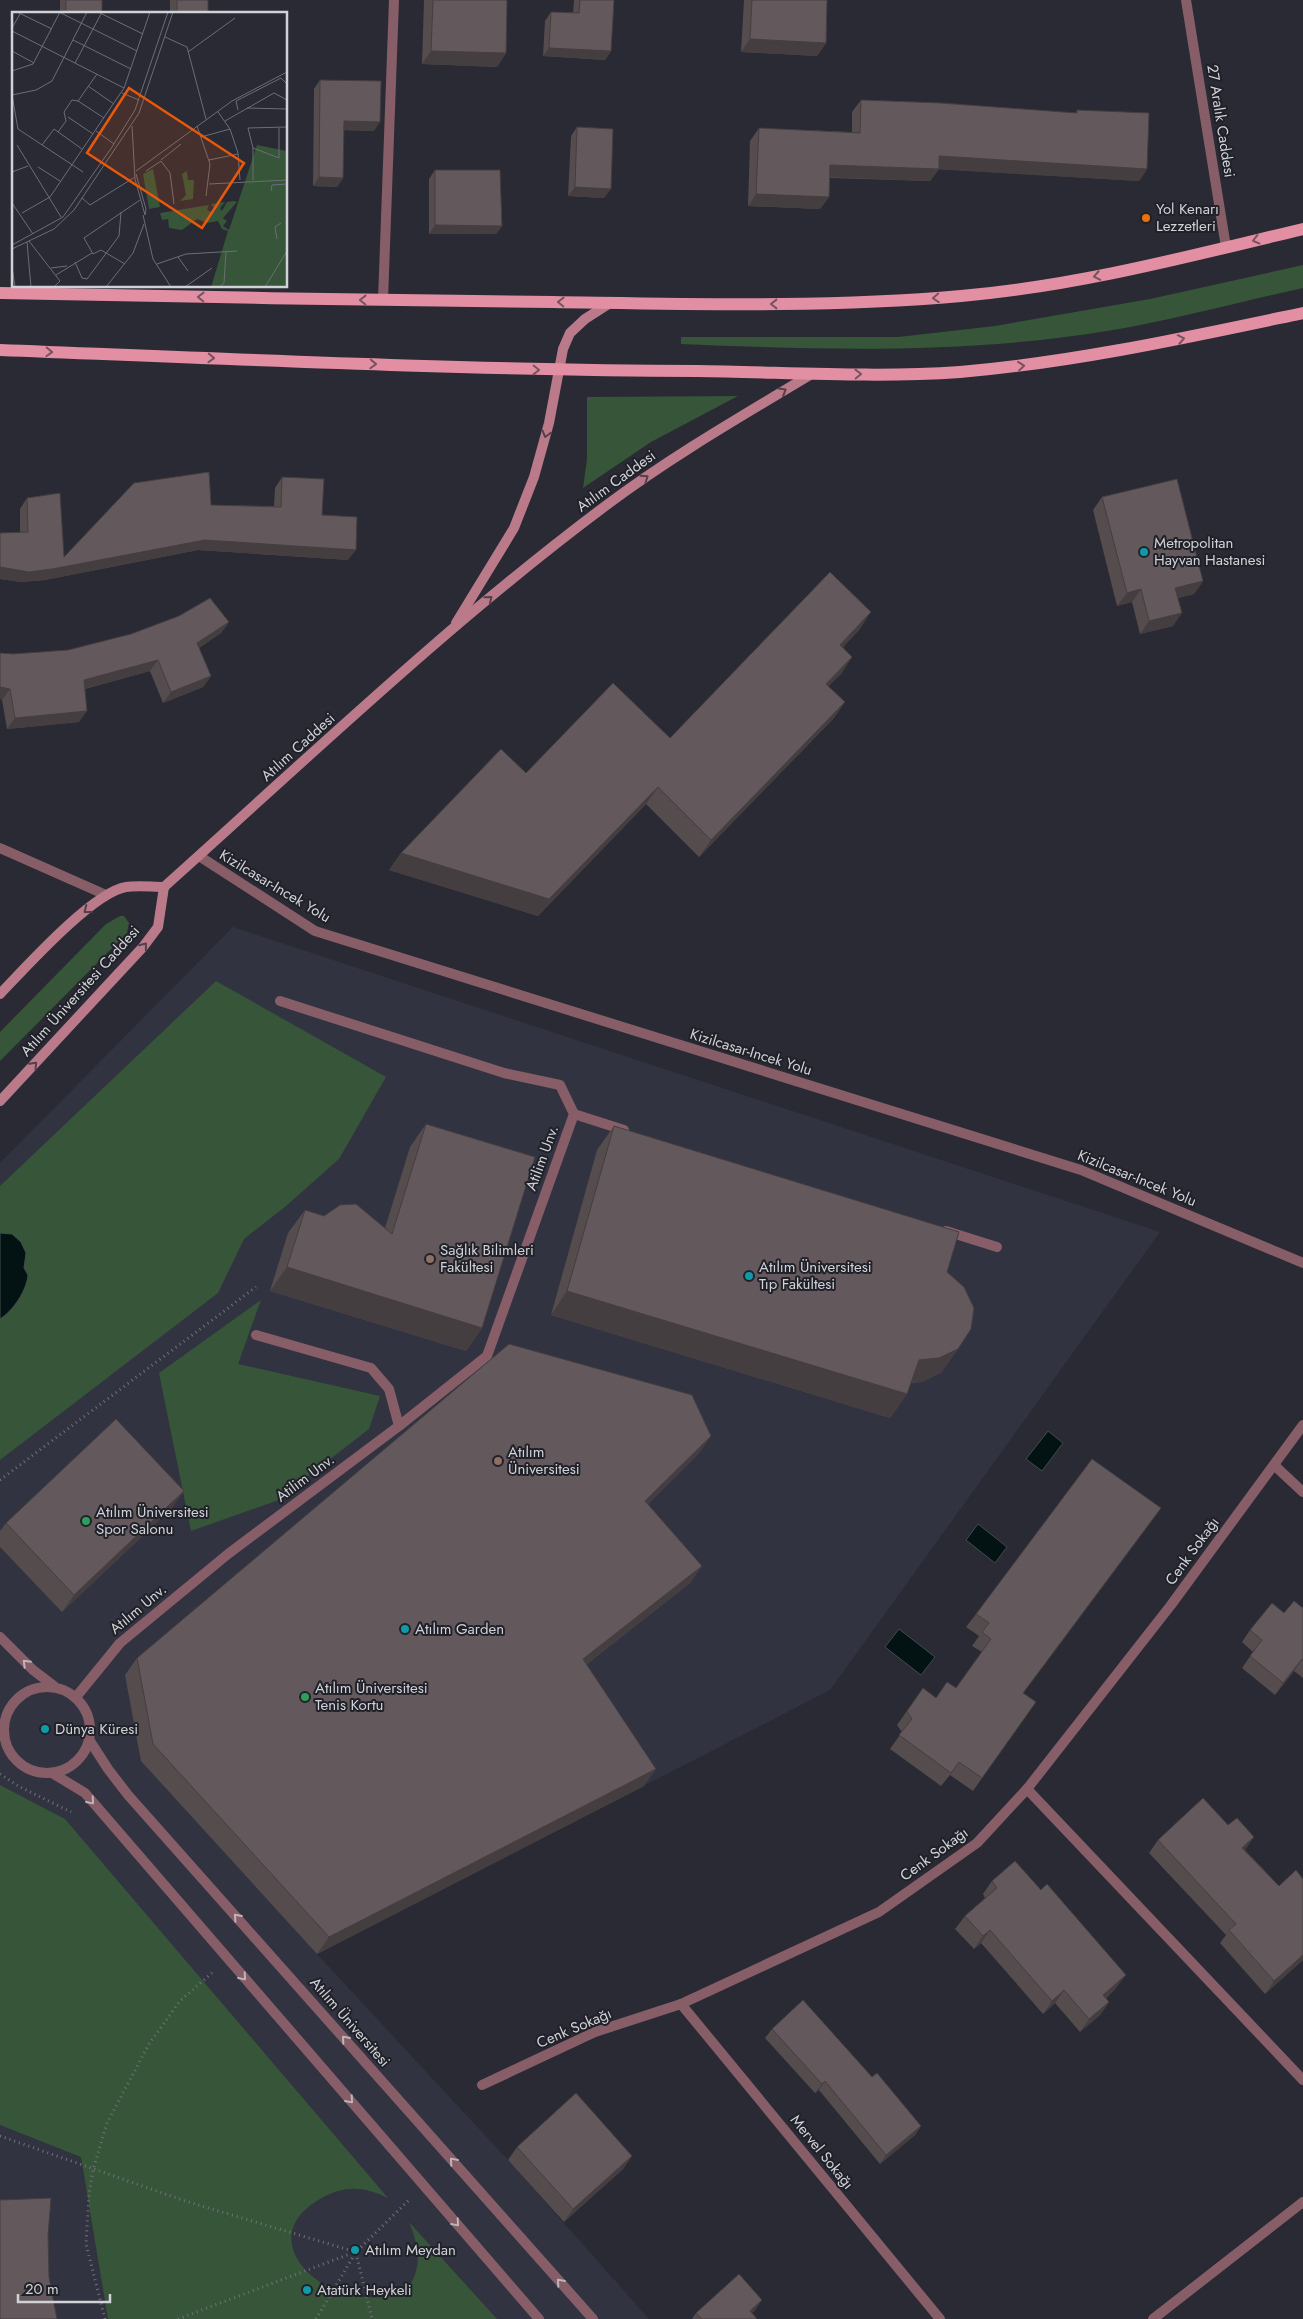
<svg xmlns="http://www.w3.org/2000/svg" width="1303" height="2319" viewBox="0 0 1303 2319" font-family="Jost,sans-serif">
  <rect width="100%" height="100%" fill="#292a33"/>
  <!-- built -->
  <polygon fill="#313341" points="233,927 1160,1232 830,1690 317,1954 508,2160 649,2319 0,2319 0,1163"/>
  <!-- green -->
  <g fill="#365539">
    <path d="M 1303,265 L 1303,288 C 1238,302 1173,320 1107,331 C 967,354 823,350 681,344 L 681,337 L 898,337 L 995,326 L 1150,299 Z"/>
    <polygon points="738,396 651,442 583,488 587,459 587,397"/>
    <polygon points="120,916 124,916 129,923 127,933 0,1061 0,1032 106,924"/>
    <polygon points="216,981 386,1077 339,1159 286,1206 244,1239 218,1293 0,1460 0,1186"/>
    <polygon points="261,1300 238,1364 380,1396 369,1429 276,1501 191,1531 159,1373"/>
    <path d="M 0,1785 L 65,1819 L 388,2198 C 364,2186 343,2185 320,2199 C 245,2242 333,2319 404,2292 C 424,2271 419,2246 409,2222 L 497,2319 L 108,2319 L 81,2157 L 0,2125 Z"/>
  </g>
  <!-- water -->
  <g fill="#031314" stroke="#414c4e">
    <path d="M 0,1233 L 12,1234 L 21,1242 L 26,1253 L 24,1268 L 28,1275 C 27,1290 13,1311 0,1319 Z"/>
    <polygon points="1048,1431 1063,1443 1042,1471 1026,1459"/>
    <polygon points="978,1524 1007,1547 995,1563 966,1540"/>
    <polygon points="899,1629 935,1657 921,1675 885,1647"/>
  </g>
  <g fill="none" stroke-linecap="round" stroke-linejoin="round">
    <!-- path -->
    <g stroke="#71727a" stroke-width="3" stroke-dasharray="1 4" stroke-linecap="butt">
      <polyline points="0,1480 256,1287"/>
      <polyline points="0,1774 20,1787 71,1812"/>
      <polyline points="0,2136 185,2201 356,2252"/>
      <polyline points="356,2253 372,2319"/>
      <polyline points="105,2319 86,2244 89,2195 93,2170 107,2123 149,2044 180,2001 213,1972"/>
      <polyline points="178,2319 355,2252"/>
      <polyline points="316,2319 356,2252 409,2200"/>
    </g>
    <!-- lane -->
    <g stroke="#875e67" stroke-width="10">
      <polyline points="0,1637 33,1670 54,1686"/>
      <circle cx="47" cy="1730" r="43"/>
      <polyline points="90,1741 108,1769 128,1795 593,2319"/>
      <polyline points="52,1773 85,1793 539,2319"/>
    </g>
    <!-- street -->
    <g stroke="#875e67" stroke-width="10">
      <polyline points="1186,0 1226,247"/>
      <polyline points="383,300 394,0"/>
      <polyline points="0,848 106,895"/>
      <polyline points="199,856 315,931 1081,1170 1303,1263"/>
      <polyline points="574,1114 624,1130"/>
      <polyline points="946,1231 997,1247"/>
      <polyline points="256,1335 371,1368 389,1389 399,1426"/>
      <polyline points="1274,1465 1303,1492"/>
      <polyline points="76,1697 120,1643 228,1554 399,1426 487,1356 574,1114 560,1085 504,1073 280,1001"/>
      <polyline points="1027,1789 1303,2080"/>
      <polyline points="681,2004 940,2319"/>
      <polyline points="482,2085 595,2032 681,2004 879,1912 977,1843 1027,1789 1171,1605 1303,1425"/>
      <polyline points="1153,2319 1303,2202"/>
    </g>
    <!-- secondary -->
    <g stroke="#ba7a89" stroke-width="10">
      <polyline points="456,623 514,528 534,477 549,423 563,349 570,333 585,319 610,303"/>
      <path d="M 164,887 C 308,758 449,623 604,507 C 669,458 740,417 810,375"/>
      <path d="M 0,994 C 24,969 93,892 126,887 C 138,885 152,887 164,887"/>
      <polyline points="0,1101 143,947 158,927 164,887"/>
    </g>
    <!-- primary -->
    <g stroke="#e28fa3" stroke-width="12">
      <path d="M 0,293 C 184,297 369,300 553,302 C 689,304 826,308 961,296 C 1077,286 1190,256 1303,229"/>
      <path d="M 0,350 C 232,359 464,370 697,371 C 784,372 872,378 960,372 C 1076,362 1189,337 1303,313"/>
    </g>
  </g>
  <!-- wall -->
  <g fill="#554c4e">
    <rect x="60" y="0" width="42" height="14"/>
    <rect x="170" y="0" width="38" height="14"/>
    <polygon points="424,0 507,0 506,53 497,67 422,64"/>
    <polygon points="574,0 614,0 611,51 605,60 543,56 545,21 551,12 573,13"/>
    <polygon points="744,0 827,0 826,43 817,56 741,52"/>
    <polygon points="320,80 374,131 344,130 343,178 337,187 313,186 314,89"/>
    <polygon points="861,100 1076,113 1077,110 1147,169 1139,181 939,169 930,181 830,178 829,197 820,209 748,206 750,141 759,128 852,132 852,112"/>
    <polygon points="577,127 604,198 568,196 571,136"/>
    <polygon points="435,170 502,226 496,234 429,234 429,179"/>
    <polygon points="282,477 322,515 348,560 198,550 45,580 22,582 0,579 0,533 20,533 20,509 27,498 64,557 211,505 274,506 275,488"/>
    <polygon points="1102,497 1203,581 1194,594 1178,598 1173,626 1140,634 1132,602 1117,606 1093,510"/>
    <polygon points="229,622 221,633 199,648 211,676 203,687 163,703 150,671 85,689 79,722 7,729 2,700 13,654 68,650"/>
    <polygon points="860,629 843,647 852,657 841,674 828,686 845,702 833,719 699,857 646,804 538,916 389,870 401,853 526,773 670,738"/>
    <polygon points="426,1124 482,1328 466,1351 270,1291 288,1233 305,1210 324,1216 385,1228 410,1147"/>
    <polygon points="614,1126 947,1272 942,1372 922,1382 911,1383 907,1394 890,1418 551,1315 597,1150"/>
    <polygon points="711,1436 699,1453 648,1504 702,1566 690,1583 587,1664 644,1786 317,1954 141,1761 125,1675 137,1658"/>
    <polygon points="172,1508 62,1612 0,1547 0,1531 6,1523"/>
    <polygon points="1161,1508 1023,1693 1036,1702 973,1791 950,1775 941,1786 890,1749 902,1732 897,1725 923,1688 936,1698 956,1688 982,1652 972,1646 979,1636 966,1627 976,1614"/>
    <polygon points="1303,1608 1303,1678 1294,1671 1275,1695 1242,1668 1253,1652 1242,1642 1250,1630 1284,1613"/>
    <polygon points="1158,1840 1245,1850 1279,1886 1303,1879 1303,1960 1265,1994 1220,1943 1226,1935 1149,1853"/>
    <polygon points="992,1881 1116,1988 1106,1998 1109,2002 1100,2015 1080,2032 1055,2003 1043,2014 981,1943 974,1949 955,1929 965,1916 985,1898 983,1894"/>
    <polygon points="772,2029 872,2077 921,2126 915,2135 880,2164 819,2090 815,2093 765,2038"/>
    <polygon points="517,2147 632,2156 623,2169 564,2222 508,2160"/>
    <polygon points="756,2309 752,2313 757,2319 692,2319 696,2313"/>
  </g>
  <!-- shaded-wall -->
  <g fill="#453e40">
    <polygon points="750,39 826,43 817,56 741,52"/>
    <polygon points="549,48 611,51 605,60 543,56"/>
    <polygon points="431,51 506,53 497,67 422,64"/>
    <polygon points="344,121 380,122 374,131 338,130"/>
    <polygon points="939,156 1147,169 1139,181 930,169"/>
    <polygon points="830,165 939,169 930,181 822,177"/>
    <polygon points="319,177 343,178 337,187 313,186"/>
    <polygon points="575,187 611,189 604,198 568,196"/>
    <polygon points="756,194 829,197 820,209 748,206"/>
    <polygon points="435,225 502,226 496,234 429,234"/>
    <polygon points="205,540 356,550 348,560 198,550 45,580 22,582 0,579 0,567"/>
    <polygon points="1203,581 1194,594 1166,601 1175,588"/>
    <polygon points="1141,589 1132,602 1117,606 1127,593"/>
    <polygon points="871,612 860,629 828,662 840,645"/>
    <polygon points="1182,613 1173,626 1140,634 1149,621"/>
    <polygon points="229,622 221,633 190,654 197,643"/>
    <polygon points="852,657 841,674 814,701 826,684"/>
    <polygon points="158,660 150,671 76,691 84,680"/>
    <polygon points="211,676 203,687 163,703 171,692"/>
    <polygon points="0,687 10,689 2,700 0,699"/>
    <polygon points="845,702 833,719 699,857 711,840"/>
    <polygon points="87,711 79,722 7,729 15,718"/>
    <polygon points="658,787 646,804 538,916 389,870 401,853"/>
    <polygon points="287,1267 482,1328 466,1351 270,1291"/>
    <polygon points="567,1291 907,1394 890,1418 551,1315"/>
    <polygon points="958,1349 942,1372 922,1382 902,1383 919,1360"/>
    <polygon points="711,1436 699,1453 634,1518 645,1501"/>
    <polygon points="184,1491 172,1508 62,1612 74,1595"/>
    <polygon points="1161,1508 1152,1521 1014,1706 1023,1693"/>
    <polygon points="702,1566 690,1583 571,1676 583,1659"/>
    <polygon points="1302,1659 1294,1671 1275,1695 1283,1683"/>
    <polygon points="656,1769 644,1786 317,1954 329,1937"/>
    <polygon points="1254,1837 1245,1850 1233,1861 1242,1848"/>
    <polygon points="990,1930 981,1943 974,1949 983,1936"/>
    <polygon points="1303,1955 1303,1960 1265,1994 1274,1981"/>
    <polygon points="1126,1975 1116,1988 1094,2008 1103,1995"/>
    <polygon points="1064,1990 1055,2003 1043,2014 1052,2001"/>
    <polygon points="1109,2002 1100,2015 1080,2032 1089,2019"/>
    <polygon points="825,2081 819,2090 815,2093 822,2084"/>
    <polygon points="921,2126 915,2135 880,2164 886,2155"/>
    <polygon points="632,2156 623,2169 564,2222 573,2209"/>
    <polygon points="762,2300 756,2309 745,2319 750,2311"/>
  </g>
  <!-- building -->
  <g fill="#63585b" stroke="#453e40">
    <rect x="66" y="0" width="36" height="14"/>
    <rect x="177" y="0" width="31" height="14"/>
    <polygon points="433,0 507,0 506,53 431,51"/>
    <polygon points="580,0 614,0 611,51 549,48 551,12 579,13"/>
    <polygon points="752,0 827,0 826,43 750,39"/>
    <polygon points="320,80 381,81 380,122 344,121 343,178 319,177"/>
    <polygon points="861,100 941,103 1077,113 1077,110 1149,113 1147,169 939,156 939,169 830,165 829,197 756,194 759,128 860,133"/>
    <polygon points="577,127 613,129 611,189 575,187"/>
    <polygon points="435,170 500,170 502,226 435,225"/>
    <polygon points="209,472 211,505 281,507 282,477 324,479 322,515 357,517 356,550 205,540 52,569 29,572 0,567 0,533 28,532 27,498 60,493 64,557 134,483"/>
    <polygon points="1177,479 1203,581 1175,588 1182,613 1149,621 1141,589 1127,593 1102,497"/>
    <polygon points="830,572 871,612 840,645 852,657 826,684 845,702 711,840 658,787 549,899 401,853 501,749 526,773 613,683 670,738"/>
    <polygon points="210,598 229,622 197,643 211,676 171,692 158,660 84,680 87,711 15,718 10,689 0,687 0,653 13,654 68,650 131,634 179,616"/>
    <polygon points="426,1124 535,1157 482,1328 287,1267 305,1210 324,1216 340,1205 356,1204 392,1234"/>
    <polygon points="614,1126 959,1232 947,1272 964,1287 974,1308 971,1329 958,1349 939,1358 919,1360 907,1394 567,1291"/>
    <polygon points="509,1344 692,1395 711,1436 645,1501 702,1566 583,1659 656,1769 329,1937 153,1744 137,1658"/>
    <polygon points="116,1419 184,1491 74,1595 6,1523"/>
    <polygon points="1092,1459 1161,1508 1023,1693 1036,1702 982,1778 959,1762 951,1773 899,1735 912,1719 907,1711 923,1688 936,1698 947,1682 956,1688 991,1639 982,1632 989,1623 976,1614"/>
    <polygon points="1294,1601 1303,1608 1303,1660 1302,1659 1283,1683 1250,1656 1262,1640 1250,1630 1272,1603 1284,1613"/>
    <polygon points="1203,1798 1228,1825 1237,1818 1254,1837 1242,1848 1279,1886 1296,1870 1303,1879 1303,1955 1274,1981 1229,1930 1236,1924 1158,1840"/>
    <polygon points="1015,1861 1041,1890 1047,1884 1126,1975 1103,1995 1109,2002 1089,2019 1064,1990 1052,2001 990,1930 983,1936 965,1916 997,1888 992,1881"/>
    <polygon points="803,2000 872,2077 877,2073 921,2126 886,2155 825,2081 822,2084 772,2029"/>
    <polygon points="576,2093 632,2156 573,2209 517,2147"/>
    <polygon points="51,2198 48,2236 49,2277 57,2319 0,2319 0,2200"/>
    <polygon points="739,2274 762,2300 750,2311 757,2319 702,2319 696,2313"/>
  </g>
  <!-- one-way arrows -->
  <defs><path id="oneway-chevron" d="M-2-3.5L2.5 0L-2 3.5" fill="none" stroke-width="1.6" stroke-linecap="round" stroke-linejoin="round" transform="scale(1.25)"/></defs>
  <g stroke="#775260">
    <use href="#oneway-chevron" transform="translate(1256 240) rotate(166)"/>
    <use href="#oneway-chevron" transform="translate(1097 276) rotate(169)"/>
    <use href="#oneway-chevron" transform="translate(201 297) rotate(-179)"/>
    <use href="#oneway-chevron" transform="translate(936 298) rotate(176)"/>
    <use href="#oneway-chevron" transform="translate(363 300) rotate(-179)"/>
    <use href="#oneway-chevron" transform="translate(561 302) rotate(-179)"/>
    <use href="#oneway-chevron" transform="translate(774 304) rotate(-180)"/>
    <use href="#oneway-chevron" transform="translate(1181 339) rotate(-11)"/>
    <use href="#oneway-chevron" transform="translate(49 352) rotate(2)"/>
    <use href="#oneway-chevron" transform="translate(211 358) rotate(2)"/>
    <use href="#oneway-chevron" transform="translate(373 364) rotate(2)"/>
    <use href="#oneway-chevron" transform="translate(1021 366) rotate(-6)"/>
    <use href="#oneway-chevron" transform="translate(536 370) rotate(1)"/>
    <use href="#oneway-chevron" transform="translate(858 374) rotate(-1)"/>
  </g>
  <g stroke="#56404b">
    <use href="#oneway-chevron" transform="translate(783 391) rotate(-31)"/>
    <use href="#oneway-chevron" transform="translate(546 434) rotate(105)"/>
    <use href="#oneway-chevron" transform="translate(645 478) rotate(-35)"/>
    <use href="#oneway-chevron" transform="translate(489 599) rotate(-39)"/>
    <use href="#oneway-chevron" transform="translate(87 910) rotate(142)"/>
    <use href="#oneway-chevron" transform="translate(144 946) rotate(-52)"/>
    <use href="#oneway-chevron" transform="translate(34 1065) rotate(-47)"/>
  </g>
  <g stroke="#beb5bb">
    <use href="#oneway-chevron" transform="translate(26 1663) rotate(-135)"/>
    <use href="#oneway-chevron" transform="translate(91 1801) rotate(49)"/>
    <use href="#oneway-chevron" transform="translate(237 1917) rotate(-132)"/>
    <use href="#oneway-chevron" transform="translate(243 1977) rotate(49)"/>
    <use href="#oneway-chevron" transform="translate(345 2039) rotate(-131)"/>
    <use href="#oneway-chevron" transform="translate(350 2100) rotate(49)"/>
    <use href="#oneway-chevron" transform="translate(453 2161) rotate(-131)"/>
    <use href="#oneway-chevron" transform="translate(456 2223) rotate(49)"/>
    <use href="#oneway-chevron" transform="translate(560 2282) rotate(-131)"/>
  </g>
  <!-- markers -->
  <circle fill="#e8710a" stroke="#202129" stroke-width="2" cx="1146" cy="218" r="5"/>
  <g fill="#0f9aa8" stroke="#202129" stroke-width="2">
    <circle cx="1144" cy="552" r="5"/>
    <circle cx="749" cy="1276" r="5"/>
    <circle cx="405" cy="1629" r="5"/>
    <circle cx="45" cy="1729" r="5"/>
    <circle cx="355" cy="2250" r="5"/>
    <circle cx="307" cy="2290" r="5"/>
  </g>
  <g fill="#8d6e63" stroke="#202129" stroke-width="2">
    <circle cx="430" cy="1259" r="5"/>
    <circle cx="498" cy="1461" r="5"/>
  </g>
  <g fill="#2e9e5b" stroke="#202129" stroke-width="2">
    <circle cx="86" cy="1521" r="5"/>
    <circle cx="305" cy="1697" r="5"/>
  </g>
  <g text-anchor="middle" stroke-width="4" stroke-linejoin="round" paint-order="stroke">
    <!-- street labels -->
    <g font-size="15" fill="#d1d2d7" stroke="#202129">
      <text transform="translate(1221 121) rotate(81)" y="5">27 Aralık Caddesi</text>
      <text transform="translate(616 481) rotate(-36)" y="5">Atılım Caddesi</text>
      <text transform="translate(298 747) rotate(-42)" y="5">Atılım Caddesi</text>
      <text transform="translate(275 886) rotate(31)" y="5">Kizilcasar-Incek Yolu</text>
      <text transform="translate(80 991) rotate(-48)" y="5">Atılım Üniversitesi Caddesi</text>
      <text transform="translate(751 1052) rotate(17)" y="5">Kizilcasar-Incek Yolu</text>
      <text transform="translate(542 1158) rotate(-70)" y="5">Atilim Unv.</text>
      <text transform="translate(1137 1178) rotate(22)" y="5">Kizilcasar-Incek Yolu</text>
      <text transform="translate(305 1478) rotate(-37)" y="5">Atilim Unv.</text>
      <text transform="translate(1192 1551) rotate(-54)" y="5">Cenk Sokağı</text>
      <text transform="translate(138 1609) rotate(-40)" y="5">Atılım Unv.</text>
      <text transform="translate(934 1854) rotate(-36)" y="5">Cenk Sokağı</text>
      <text transform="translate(350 2022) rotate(49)" y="5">Atılım Üniversitesi</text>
      <text transform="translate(574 2028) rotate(-23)" y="5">Cenk Sokağı</text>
      <text transform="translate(822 2152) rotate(51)" y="5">Mervel Sokağı</text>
    </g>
    <!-- poi labels -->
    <g font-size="15" fill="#d1d2d7" stroke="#202129" text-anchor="start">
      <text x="1156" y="214">Yol Kenarı<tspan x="1156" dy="17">Lezzetleri</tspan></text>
      <text x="1154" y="548">Metropolitan<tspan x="1154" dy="17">Hayvan Hastanesi</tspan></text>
      <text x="440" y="1255">Sağlık Bilimleri<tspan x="440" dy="17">Fakültesi</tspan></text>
      <text x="759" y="1272">Atılım Üniversitesi<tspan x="759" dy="17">Tıp Fakültesi</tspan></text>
      <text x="508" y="1457">Atılım<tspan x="508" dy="17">Üniversitesi</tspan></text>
      <text x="96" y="1517">Atılım Üniversitesi<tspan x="96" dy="17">Spor Salonu</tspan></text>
      <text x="415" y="1634">Atılım Garden</text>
      <text x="315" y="1693">Atılım Üniversitesi<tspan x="315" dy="17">Tenis Kortu</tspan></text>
      <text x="55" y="1734">Dünya Küresi</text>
      <text x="365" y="2255">Atılım Meydan</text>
      <text x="317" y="2295">Atatürk Heykeli</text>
    </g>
  </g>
  <!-- overview -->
  <g transform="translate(12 12)">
    <rect width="275" height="275" fill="#292a33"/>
    <path d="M 245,133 L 275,139 L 275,275 L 199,275 L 216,219 L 210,217 L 206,209 L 195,211 L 185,207 L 170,218 L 157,216 L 156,207 L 150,208 L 148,201 L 197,193 L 195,198 L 199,200 L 202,196 L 199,192 L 213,190 L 208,196 L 210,199 L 215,190 L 222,189 L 225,190 L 211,206 L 215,209 L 211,214 L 217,218 ZM 141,157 L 148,195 L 137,197 L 131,162 ZM 175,159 L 176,168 L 182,168 L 181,187 L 168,189 L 174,183 L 170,162 Z" fill="#365539"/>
    <path fill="none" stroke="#6c6d75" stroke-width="1" d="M 5,0 L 40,17M 47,0 L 125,39M 86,0 L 131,22M 0,16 L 8,2M 0,19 L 112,76M 153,25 L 175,35 L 194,107M 61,28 L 119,57M 0,39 L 22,51M 176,40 L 223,6M 63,51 L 89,2M 0,59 L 21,52 L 48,0M 76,74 L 102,92M 110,81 L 127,88M 0,83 L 24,78 L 40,69 L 75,0M 0,83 L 6,117 L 71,160M 66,89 L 85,62M 66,89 L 92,106M 235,96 L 275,97M 226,98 L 224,89 L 269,66 L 275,72M 206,100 L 218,117 L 226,141 L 228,168M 56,105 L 81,122M 213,109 L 262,81 L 275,88M 120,114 L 123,167 L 133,203 L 134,197 L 124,162M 185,114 L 198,152 L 194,184M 84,119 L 102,132M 46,120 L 54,109 L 52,100 L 60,88 L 66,89M 189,125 L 218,117M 5,133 L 49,205M 30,133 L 42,117 L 70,137M 241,136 L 267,146 L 267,116M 149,148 L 169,132M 197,148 L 226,142M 26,155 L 48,169M 124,159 L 220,89 L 275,60M 134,159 L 149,149 L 158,161 L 162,192M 0,160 L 16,154M 241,168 L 241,136 L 236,116 L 275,115M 197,172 L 275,168M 259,179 L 260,173 L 275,172M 70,186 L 78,193 L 123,165M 0,191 L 21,222M 10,201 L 38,185 L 112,76 L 138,0M 131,203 L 141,247 L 159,275M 265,227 L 263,215 L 269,211M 17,229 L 48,269 L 43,274M 15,230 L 19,275M 0,233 L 51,205 L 100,135 L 123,98 L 156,0M 0,237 L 42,217 L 62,198 L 127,101 L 161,0M 166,245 L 176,259M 63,250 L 70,266 L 75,267 L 107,224 L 109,200M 113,252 L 89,238 L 81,242 L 72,226 L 128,188M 145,252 L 174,242 L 225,239M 0,255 L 3,275M 39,256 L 55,254M 44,263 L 80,241M 94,275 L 121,241 L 132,212M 173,275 L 200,256M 207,275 L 212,271 L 214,240M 253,275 L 275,239"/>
    <path fill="#e8590c" fill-opacity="0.15" stroke="#e8590c" stroke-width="2.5" d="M 117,76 L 232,151 L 190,216 L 75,141 Z"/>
    <rect width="275" height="275" fill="none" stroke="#d1d2d7" stroke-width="2.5"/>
  </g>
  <!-- scale -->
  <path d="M18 2294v8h92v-8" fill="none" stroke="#d1d2d7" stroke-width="2.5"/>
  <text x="25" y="2294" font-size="15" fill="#d1d2d7" stroke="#202129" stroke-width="4" paint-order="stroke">20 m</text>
</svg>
